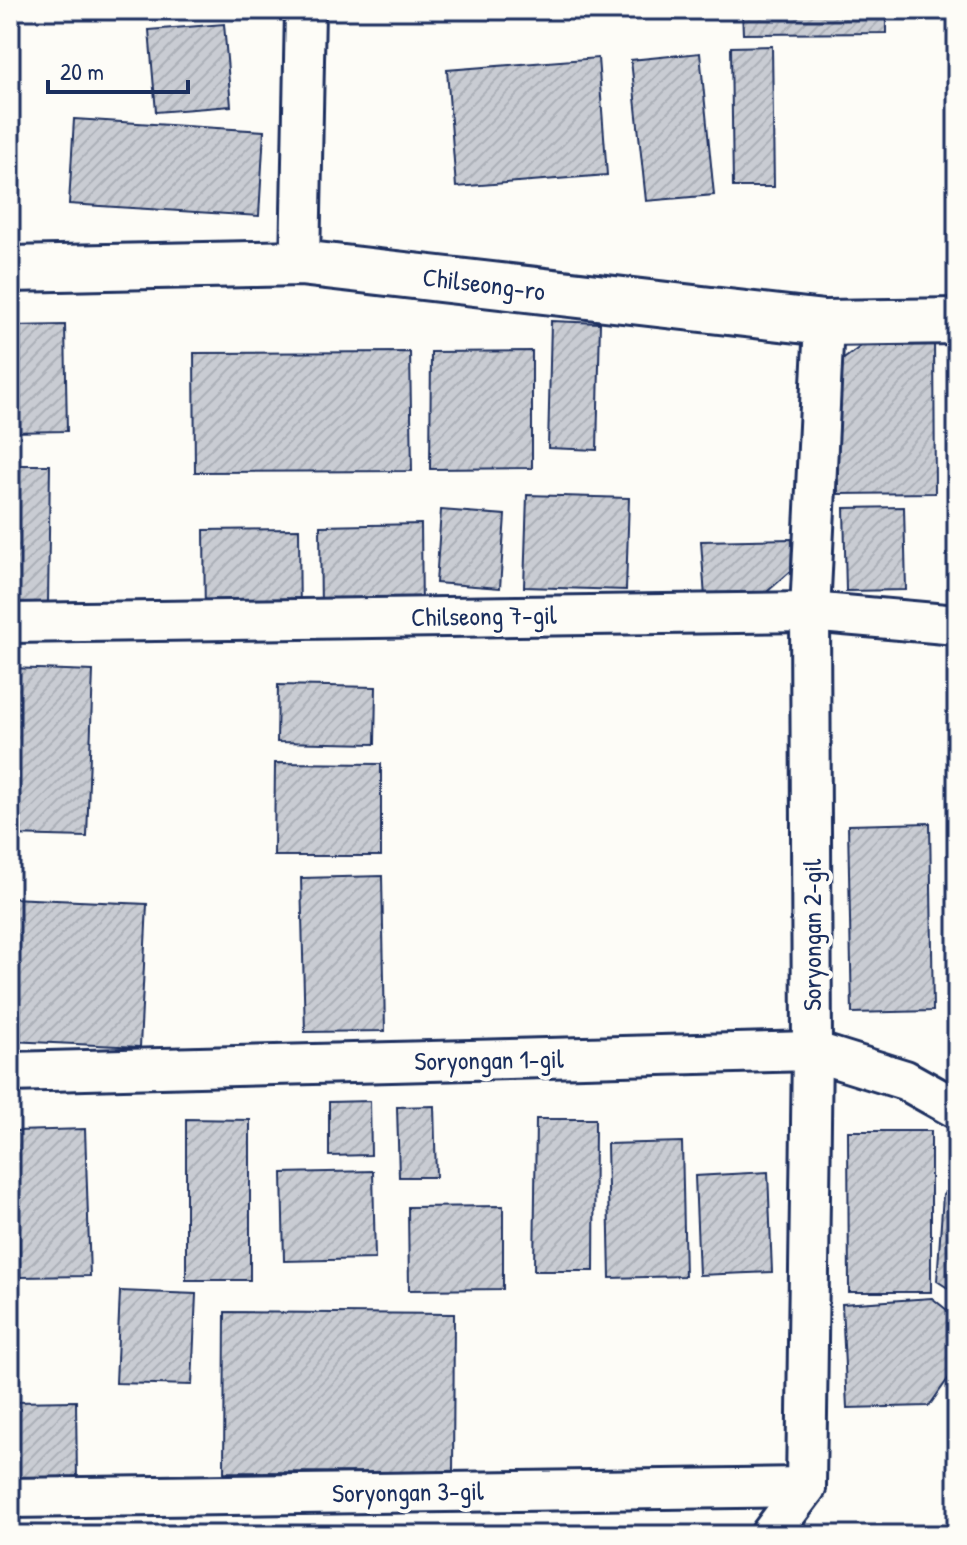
<svg xmlns="http://www.w3.org/2000/svg" width="967" height="1545" viewBox="0 0 967 1545" font-family="'Patrick Hand',sans-serif">
  <defs>
    <pattern id="building-hatch" width="6" height="6" patternUnits="userSpaceOnUse" patternTransform="scale(2)"><rect width="6" height="6" fill="#c9ccd3"/><path d="M-1 1l2-2M0 6l6-6M5 7l2-2" fill="none" stroke="#acb0b8"/></pattern>
  </defs>
  <rect width="100%" height="100%" fill="#fdfcf7"/>
  <filter id="ink" filterUnits="userSpaceOnUse"><feTurbulence type="fractalNoise" baseFrequency=".0125" numOctaves="2"/><feDisplacementMap in="SourceGraphic" scale="16" xChannelSelector="R" yChannelSelector="G"/><feConvolveMatrix kernelMatrix="1 2 1 2 8 2 1 2 1" color-interpolation-filters="sRGB"/></filter>
  <g filter="url(#ink)">
    <!-- building -->
    <g fill="url(#building-hatch)" stroke="#1b2f5e" stroke-width="2">
      <polygon points="563,10 688,10 563,13"/>
      <polygon points="742,10 886,10 886,33 743,34"/>
      <polygon points="224,24 231,106 156,112 149,30"/>
      <polygon points="772,46 774,187 733,187 731,47"/>
      <polygon points="700,53 714,195 646,201 631,60"/>
      <polygon points="598,58 607,175 456,187 447,70"/>
      <polygon points="10,93 14,196 10,196"/>
      <polygon points="74,119 264,131 259,216 69,204"/>
      <polygon points="551,321 600,323 597,450 548,448"/>
      <polygon points="65,325 67,431 10,432 10,326"/>
      <polygon points="872,338 934,338 935,493 838,494 837,364"/>
      <polygon points="532,351 532,468 430,469 431,352"/>
      <polygon points="410,352 412,471 195,472 194,353"/>
      <polygon points="10,465 50,465 48,604 10,604"/>
      <polygon points="527,495 629,498 626,590 524,587"/>
      <polygon points="904,507 906,590 846,591 844,508"/>
      <polygon points="441,510 505,515 500,588 436,583"/>
      <polygon points="421,524 422,609 321,611 320,526"/>
      <polygon points="299,529 300,618 205,619 204,530"/>
      <polygon points="792,539 791,571 754,603 705,598 701,541"/>
      <polygon points="957,558 957,587 948,584"/>
      <polygon points="10,668 93,671 87,837 10,835"/>
      <polygon points="278,685 376,687 375,744 277,742"/>
      <polygon points="275,763 381,764 381,856 274,856"/>
      <polygon points="930,823 933,1011 852,1013 848,825"/>
      <polygon points="382,876 385,1031 305,1032 301,878"/>
      <polygon points="10,898 147,904 140,1047 10,1041"/>
      <polygon points="370,1101 371,1155 329,1156 329,1102"/>
      <polygon points="434,1106 436,1177 399,1177 397,1107"/>
      <polygon points="186,1119 250,1120 250,1280 186,1280"/>
      <polygon points="536,1119 595,1119 594,1271 534,1271"/>
      <polygon points="85,1129 90,1276 20,1277 16,1131"/>
      <polygon points="848,1131 931,1131 931,1292 849,1292"/>
      <polygon points="682,1142 685,1276 610,1278 607,1144"/>
      <polygon points="373,1171 375,1259 284,1261 282,1173"/>
      <polygon points="768,1172 772,1272 699,1275 695,1176"/>
      <polygon points="957,1177 957,1294 937,1281 943,1195"/>
      <polygon points="503,1206 503,1289 409,1290 408,1207"/>
      <polygon points="120,1291 196,1294 192,1385 116,1383"/>
      <polygon points="932,1298 957,1318 957,1366 929,1406 847,1408 842,1304"/>
      <polygon points="225,1312 454,1314 453,1473 224,1472"/>
      <polygon points="76,1401 77,1482 10,1482 10,1402"/>
    </g>
    <g fill="none" stroke-linecap="round" stroke-linejoin="round">
      <!-- street casing -->
      <g stroke="#1b2f5e" stroke-width="44">
        <g id="street">
          <polyline points="300,263 305,10"/>
          <polyline points="10,623 810,612 957,625"/>
          <polyline points="10,1072 812,1051 905,1080 957,1109"/>
          <polyline points="10,1498 806,1487"/>
          <polyline points="770,1535 806,1487 812,1051 810,612 824,323"/>
        </g>
      </g>
      <!-- secondary casing -->
      <g stroke="#1b2f5e" stroke-width="50">
        <polyline id="secondary" points="10,269 300,263 824,323 957,321"/>
      </g>
      <!-- street -->
      <use href="#street" stroke="#fdfcf7" stroke-width="38"/>
      <!-- secondary -->
      <use href="#secondary" stroke="#fdfcf7" stroke-width="44"/>
    </g>
  </g>
  <g text-anchor="middle" stroke-width="8" stroke-linejoin="round" paint-order="stroke">
    <!-- street labels -->
    <g font-size="26" fill="#1b2f5e" stroke="#fdfcf7">
      <text transform="translate(484 284) rotate(7)" y="9">Chilseong-ro</text>
      <text transform="translate(484 616) rotate(-1)" y="9">Chilseong 7-gil</text>
      <text transform="translate(812 935) rotate(-90)" y="9">Soryongan 2-gil</text>
      <text transform="translate(489 1060) rotate(-1)" y="9">Soryongan 1-gil</text>
      <text transform="translate(408 1492) rotate(-1)" y="9">Soryongan 3-gil</text>
    </g>
  </g>
  <!-- margin -->
  <rect width="967" height="1545" fill="none" stroke="#fdfcf7" stroke-width="40"/>
  <rect x="20" y="20" width="927" height="1505" fill="none" stroke="#1b2f5e" stroke-width="3" filter="url(#ink)"/>
  <!-- scale -->
  <path d="M48 80v12h140v-12" fill="none" stroke="#1b2f5e" stroke-width="4"/>
  <text x="60" y="80" font-size="24" fill="#1b2f5e" stroke="#fdfcf7" stroke-width="6" paint-order="stroke">20 m</text>
</svg>
